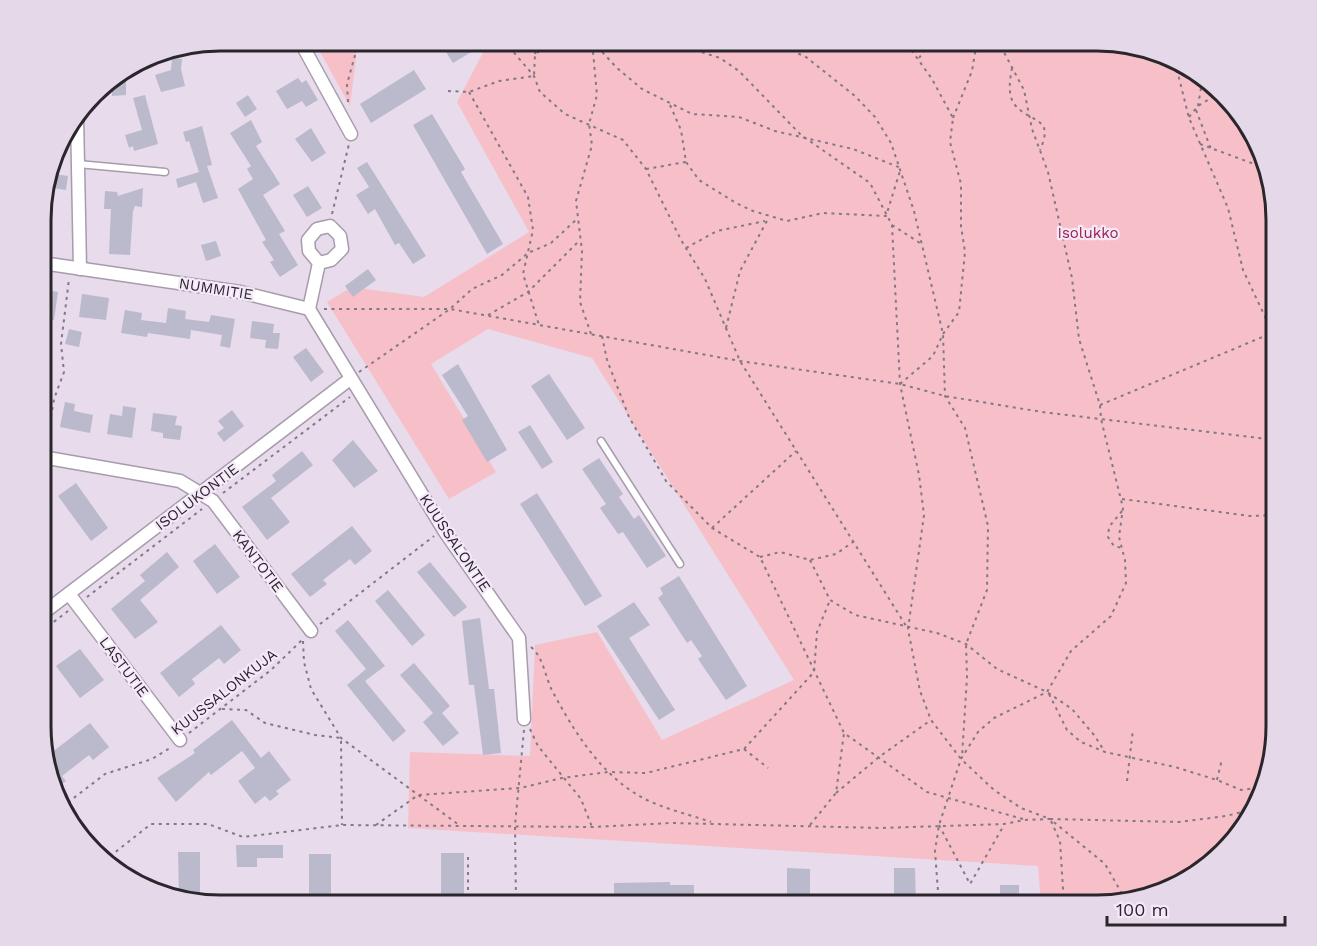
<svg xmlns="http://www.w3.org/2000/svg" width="1317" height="946" viewBox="0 0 1317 946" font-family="'Work Sans',sans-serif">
  <rect width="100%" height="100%" fill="#e7dbec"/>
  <!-- green -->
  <g fill="#f7c0c8">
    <polygon points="314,41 358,41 350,106"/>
    <polygon points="485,41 1109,41 1155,50 1207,78 1258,140 1276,208 1276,738 1267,784 1239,836 1177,887 1098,905 1041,905 1038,866 408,828 410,752 530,756 535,645 597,632 662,740 794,680 592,358 488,329 431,364 496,472 449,499 327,302 352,287 424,297 529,232 457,102 487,45"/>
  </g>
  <!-- building -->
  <g fill="#bbbacc">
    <polygon points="439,41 466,41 473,51 453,63"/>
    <polygon points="172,58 182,59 181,69 185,86 161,92 155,75 171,70"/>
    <polygon points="414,70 426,89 371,123 360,104"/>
    <polygon points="115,77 126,77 126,95 112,96 112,90 97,91"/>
    <polygon points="298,78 302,83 306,80 318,100 306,107 302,101 287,109 276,91"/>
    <polygon points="145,95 158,144 134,151 133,146 129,148 125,135 142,130 133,98"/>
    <polygon points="248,95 257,109 245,117 236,103"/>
    <polygon points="432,114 465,169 461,172 503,244 487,254 413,125"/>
    <polygon points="251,120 262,142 256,146 280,184 263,195 285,231 279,234 298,265 280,277 270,262 274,260 262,242 266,240 238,189 253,179 247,169 251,166 230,133"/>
    <polygon points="202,126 212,165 207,166 218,198 203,203 196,182 178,188 176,179 199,172 189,141 186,142 183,132"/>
    <polygon points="311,128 326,153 312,162 295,139"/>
    <polygon points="367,162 426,256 413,264 399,243 395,245 375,209 368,214 356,195 369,187 357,168"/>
    <polygon points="54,174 68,176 66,190 53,188"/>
    <polygon points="308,186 322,208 307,217 293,195"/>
    <polygon points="143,188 142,207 135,206 133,211 130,255 109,254 111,209 104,209 105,191 117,192 118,196"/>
    <polygon points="216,241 221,256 206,261 201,245"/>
    <polygon points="368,269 376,280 353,297 345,286"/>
    <polygon points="42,289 58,292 54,320 42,318"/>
    <polygon points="82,294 109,298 106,320 79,317"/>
    <polygon points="168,308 186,311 185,319 209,322 211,315 235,319 230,348 220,346 222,335 191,330 190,339 148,333 147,337 121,333 125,310 142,313 141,320 166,323"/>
    <polygon points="252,321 274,324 273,333 280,333 278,349 265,348 266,340 250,338"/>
    <polygon points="69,329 82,332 79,347 65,344"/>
    <polygon points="306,348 324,372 311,382 293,357"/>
    <polygon points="458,364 507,450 487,462 462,420 468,416 442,375"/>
    <polygon points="549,374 585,428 567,440 531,386"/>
    <polygon points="65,402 75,404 74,411 93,415 90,433 60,427"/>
    <polygon points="123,406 136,408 132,438 107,434 110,414 122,416"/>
    <polygon points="232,410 244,426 224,442 217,433 224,428 218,421"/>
    <polygon points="153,413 177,416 175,425 182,426 180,440 163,438 163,433 151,431"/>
    <polygon points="530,425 553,462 542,469 518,432"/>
    <polygon points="353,440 378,471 354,488 332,460"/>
    <polygon points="302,451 313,465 271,498 290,522 267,540 242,507 276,481 272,475"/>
    <polygon points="599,458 623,494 619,497 634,519 639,515 666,556 647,568 623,532 618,534 600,508 606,504 582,469"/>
    <polygon points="76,483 108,528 91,541 58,496"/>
    <polygon points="537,493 602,596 585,606 520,504"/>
    <polygon points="352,526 372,551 355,565 350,559 323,580 327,584 310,597 291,574"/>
    <polygon points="215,544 240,577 217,594 193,561"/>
    <polygon points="167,552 179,567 140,600 158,622 135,639 111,609 145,581 140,575"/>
    <polygon points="430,562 467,607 454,617 417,572"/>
    <polygon points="679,576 747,686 726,700 698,659 702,656 691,640 687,643 658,598 663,594 660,588"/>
    <polygon points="388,590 425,635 412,646 375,601"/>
    <polygon points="634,602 650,625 629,638 675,710 659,720 597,626"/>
    <polygon points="480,618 489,689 494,689 501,753 483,755 474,685 469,685 462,621"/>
    <polygon points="348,620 385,666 365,681 406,731 393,742 347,685 366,669 335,631"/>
    <polygon points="221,625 241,650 224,664 219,658 192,679 195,684 179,697 160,673"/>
    <polygon points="80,649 104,680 80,698 56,666"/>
    <polygon points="414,663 450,706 442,713 459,733 443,746 423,722 433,713 400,675"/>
    <polygon points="232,720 261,758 269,751 291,780 276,791 279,794 270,801 265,796 255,804 238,781 255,768 242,751 211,775 209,772 176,802 157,778 195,753 193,750"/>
    <polygon points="90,723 109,747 93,760 89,755 62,776 66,781 55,789 46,762 53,756 51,753"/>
    <polygon points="236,845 283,845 283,858 257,858 257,867 237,867"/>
    <polygon points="178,852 200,852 200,903 179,898"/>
    <rect x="441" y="853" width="23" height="52"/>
    <rect x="309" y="854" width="22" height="51"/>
    <polygon points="787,868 810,869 810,905 787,905"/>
    <polygon points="894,868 915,868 916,905 894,905"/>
    <polygon points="670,882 670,885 694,885 694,904 614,905 614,883"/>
    <rect x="1000" y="885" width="19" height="20"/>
  </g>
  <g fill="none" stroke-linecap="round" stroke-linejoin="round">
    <!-- lane casing -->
    <g stroke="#a79cac" stroke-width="9">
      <g id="lane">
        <polyline points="78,164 165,172"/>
        <polyline points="601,441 680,564"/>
      </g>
    </g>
    <!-- street casing -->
    <g stroke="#a79cac" stroke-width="15">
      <g id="street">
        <polyline points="300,41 351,134"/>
        <polyline points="148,58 149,58"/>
        <polyline points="77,115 80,269"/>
        <polyline points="42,263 240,292 309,309 445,532 519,638 524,719"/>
        <polyline points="309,309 319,263 331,260 342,249 340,236 330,226 317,229 308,240 309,251 319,263"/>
        <polyline points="42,457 180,481 213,501 311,631"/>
        <polyline points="69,594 180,740"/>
        <polyline points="42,614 350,379"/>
      </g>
    </g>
    <!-- path -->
    <g stroke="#817984" stroke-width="2" stroke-dasharray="3 4.5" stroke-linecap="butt">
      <polyline points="504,41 534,76 540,92 565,114 623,140 646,169 681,240 705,279 740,361 908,629"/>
      <polyline points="592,41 617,68 642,89 692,114 739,117 775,131 853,149 901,168"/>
      <polyline points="666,41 720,58 739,71 801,135 870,183 892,225 900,384 919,475 924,515 908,629 920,691 931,720 961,759 994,790 1021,808 1050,819 1179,822 1226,816 1254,809"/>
      <polyline points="771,41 806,57 855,96 875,117 891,143 914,211 943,334 945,396 965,428 988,526 987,590 966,644 967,677 962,757"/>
      <polyline points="535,54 537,41"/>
      <polyline points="161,56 186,52 203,43"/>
      <polyline points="1168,57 1178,74 1189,118 1228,208 1243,270 1276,340"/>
      <polyline points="919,58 932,41"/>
      <path d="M 1012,68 C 1010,79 1007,95 1015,105 C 1031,124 1055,116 1040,150"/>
      <polyline points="448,91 469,92 499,81 534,76 535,54 555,41"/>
      <polyline points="469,92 528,197 533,230 523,274 539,325"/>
      <polyline points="348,102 347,84 359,41"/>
      <polyline points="670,105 681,130 686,162 699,180 736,203 753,211 787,221 823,213 886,216 900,171"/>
      <polyline points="1198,106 1203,76"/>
      <polyline points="1196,110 1211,149"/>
      <polyline points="1189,117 1198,106 1219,93"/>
      <polyline points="953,118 972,71 977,41"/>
      <polyline points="1200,144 1265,168"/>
      <polyline points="646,169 686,162"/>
      <polyline points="332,214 349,144"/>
      <polyline points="892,225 920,243"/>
      <polyline points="686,248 717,231 765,221"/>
      <polyline points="324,309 450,309 740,361 900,384 945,396 1042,412 1276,440"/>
      <polyline points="488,315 528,292 580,240"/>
      <polyline points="726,328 740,271 769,217"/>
      <polyline points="591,334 580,302 582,251 576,201 592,145 589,124 597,95 592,41"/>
      <polyline points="602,336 607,360 629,417 666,481 712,528 760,557 844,733 927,792 1023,819"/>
      <polyline points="359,372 450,309 472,289 502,275 528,253 551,243 577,219"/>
      <polyline points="900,384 933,356 943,334 959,312 965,252 961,226 961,184 950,142 953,118 932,79 905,41"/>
      <polyline points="1100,405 1272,333"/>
      <polyline points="46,447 54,399 64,372 61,344 69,279"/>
      <polyline points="223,493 350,397"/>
      <polyline points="1122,499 1250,516 1276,515"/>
      <polyline points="1122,511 1109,527 1108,537 1114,546 1122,548"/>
      <polyline points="712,528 796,451"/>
      <polyline points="760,557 780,552 810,560 836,554 853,542"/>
      <polyline points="810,560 830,600 855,615 937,633 966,644 997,669 1047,692 1072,709 1094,735 1105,752"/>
      <polyline points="87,597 202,509"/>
      <polyline points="320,624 434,536"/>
      <polyline points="42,631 68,611"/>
      <polyline points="303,641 304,662 311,689 341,738 459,825"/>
      <path d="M 531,647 C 545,659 545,680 555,696 C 578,738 605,780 649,801 C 669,810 691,815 711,822"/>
      <polyline points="1049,694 1067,730 1081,742 1105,752 1175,767 1217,780 1241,790 1265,787"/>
      <polyline points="222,709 246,710 265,723 315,735 341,738 342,825"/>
      <polyline points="530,729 538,746 581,799 592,827"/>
      <polyline points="189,733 271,670 302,640"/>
      <polyline points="744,749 768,768"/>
      <polyline points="1217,780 1222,759"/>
      <polyline points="1127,781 1133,729"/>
      <polyline points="836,793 879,757 931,720"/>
      <polyline points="62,807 105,774 152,759 170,748"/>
      <polyline points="1051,821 1060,841 1064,905"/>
      <polyline points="376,825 418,795 520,788 562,778 608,772 646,773 744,749 814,672 817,632 830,600"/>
      <polyline points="810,825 836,793 844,733"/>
      <polyline points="939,825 970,884 1004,825"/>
      <polyline points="104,861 151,824 208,824 243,837 342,825 592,827 671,823 881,828 1004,824 1024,820 1050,819 1105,864 1125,899"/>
      <polyline points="1064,896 1079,899 1087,905"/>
      <polyline points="468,905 468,856"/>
      <polyline points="516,905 515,825 524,730"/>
      <polyline points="939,905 935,851 939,825 961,759 978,732 994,718 1047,692 1071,651 1111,616 1126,583 1125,560 1119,537 1123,508 1101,419 1100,405 1079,339 1072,278 1048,172 1032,129 1024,90 998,41"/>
    </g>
    <!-- lane -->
    <use href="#lane" stroke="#fff" stroke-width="6"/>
    <!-- street -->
    <use href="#street" stroke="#fff" stroke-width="12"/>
  </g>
  <g text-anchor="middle" stroke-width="4.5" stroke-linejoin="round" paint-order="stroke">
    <!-- park labels -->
    <g font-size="15" fill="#991f45" stroke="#f4e8f9">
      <text x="1088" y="238">Isolukko</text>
    </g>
    <!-- street labels -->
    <g font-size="15" fill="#2a262c" stroke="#f4e8f9">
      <text transform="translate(216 289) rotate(9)" y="5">NUMMITIE</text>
      <text transform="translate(197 497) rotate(-37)" y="5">ISOLUKONTIE</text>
      <text transform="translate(455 543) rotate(56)" y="5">KUUSSALONTIE</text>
      <text transform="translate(258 561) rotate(53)" y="5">KANTOTIE</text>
      <text transform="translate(124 667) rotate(53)" y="5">LASTUTIE</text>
      <text transform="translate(224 692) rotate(-38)" y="5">KUUSSALONKUJA</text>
    </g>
  </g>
  <!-- crop -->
  <path d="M0 0H1317V946H0ZM220 51H1097A169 169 0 0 1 1266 220V726A169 169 0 0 1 1097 895H220A169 169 0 0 1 51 726V220A169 169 0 0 1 220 51Z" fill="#e4d8e9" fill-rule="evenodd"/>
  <path fill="none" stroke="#2a262c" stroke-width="3" d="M220 51H1097A169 169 0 0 1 1266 220V726A169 169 0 0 1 1097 895H220A169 169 0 0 1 51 726V220A169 169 0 0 1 220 51Z"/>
  <!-- scale -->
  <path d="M1107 916v9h178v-9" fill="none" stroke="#2a262c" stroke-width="3"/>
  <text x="1116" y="916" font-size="18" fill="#2a262c" stroke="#f4e8f9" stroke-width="4.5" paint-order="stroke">100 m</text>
</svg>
